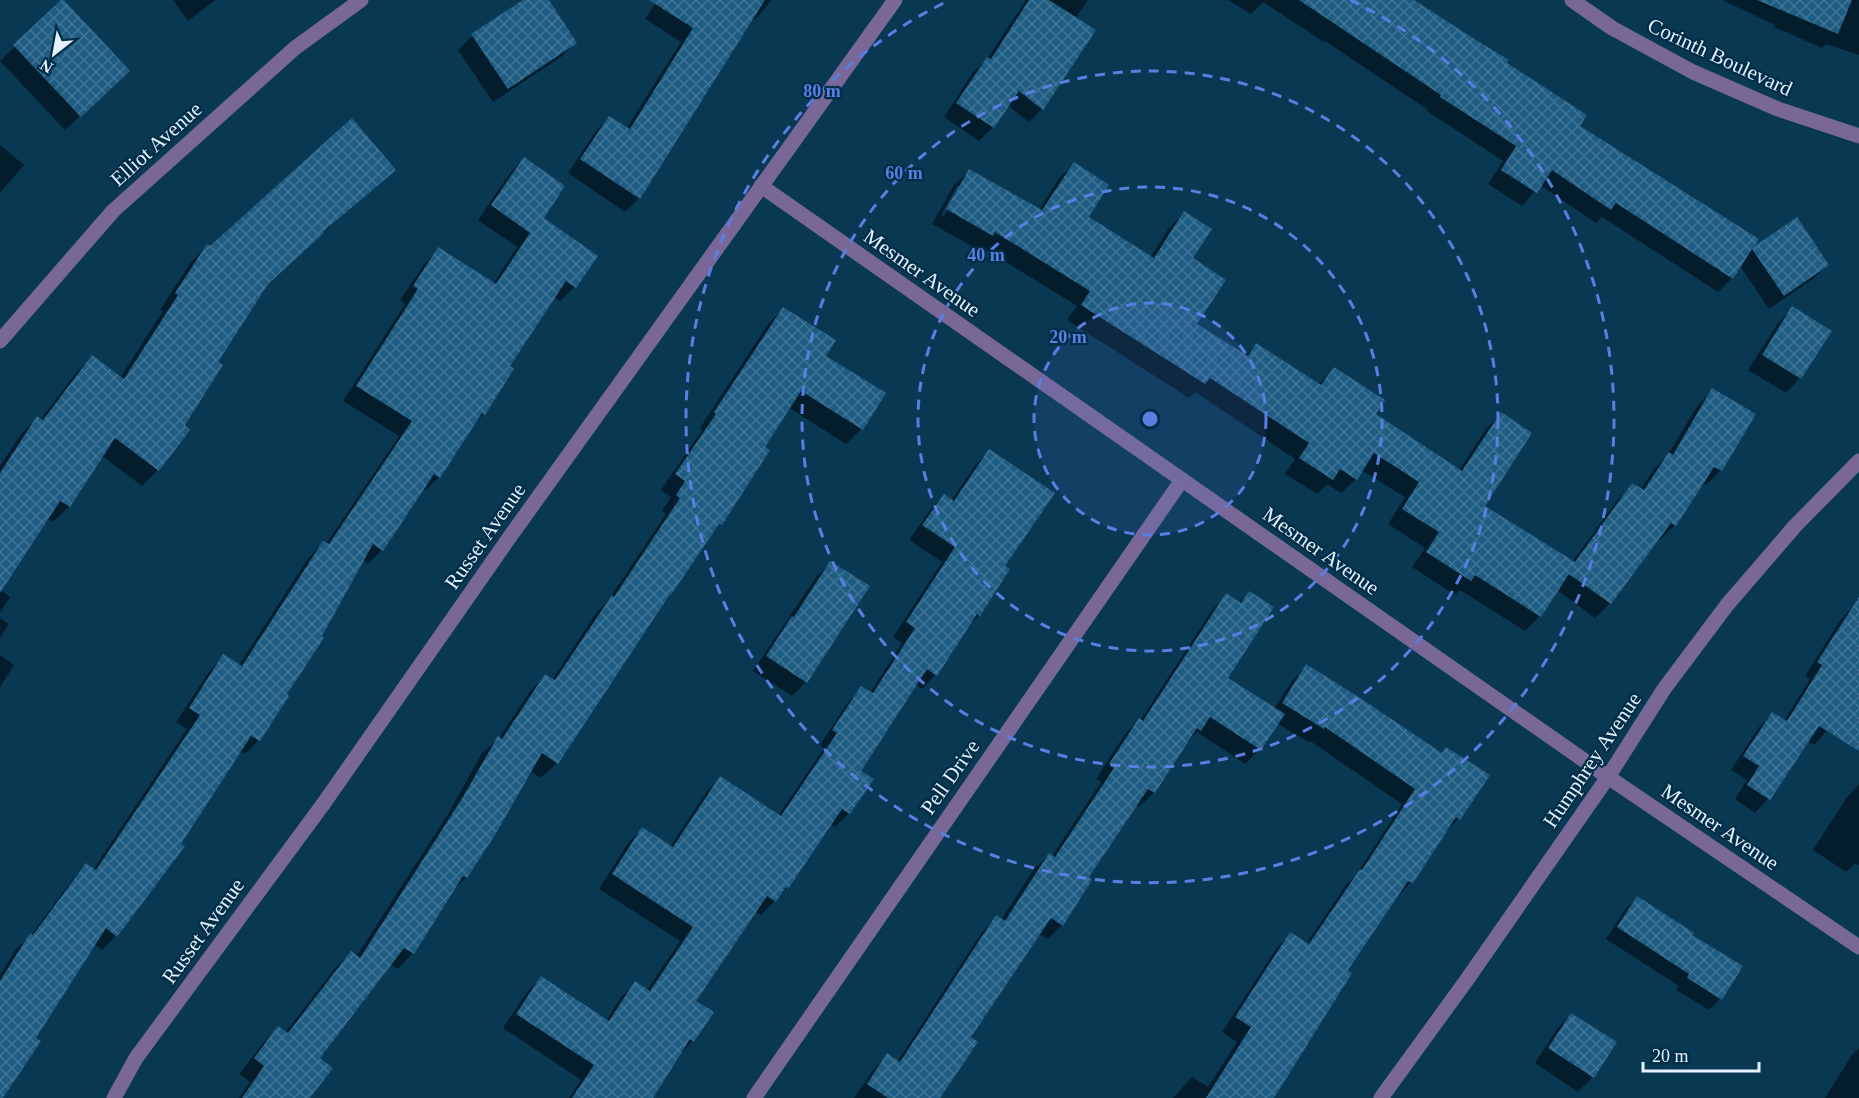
<svg xmlns="http://www.w3.org/2000/svg" width="1859" height="1098" viewBox="0 0 1859 1098" font-family="'Times New Roman',serif">
  <defs>
    <pattern id="building-cross-hatch" width="8" height="8" patternUnits="userSpaceOnUse" patternTransform="scale(1.5)"><rect width="8" height="8" fill="#1e5c82"/><path d="M0 0l8 8M0 8l8-8" fill="none" stroke="#3f7495"/></pattern>
  </defs>
  <rect width="100%" height="100%" fill="#093853"/>
  <!-- shadow -->
  <g fill="#0007" fill-rule="evenodd">
    <polygon points="62,0 113,85 65,130 0,61"/>
    <polygon points="173,0 215,0 188,21"/>
    <polygon points="525,0 547,0 575,43 561,57 493,102 458,50 472,36"/>
    <polygon points="657,0 772,0 755,20 752,18 639,198 625,212 568,173 596,131 609,117 626,129 681,42 645,19"/>
    <polygon points="1026,0 1088,0 1075,19 1042,109 1029,122 1007,105 993,127 979,141 944,117 973,72 987,59"/>
    <polygon points="1228,0 1411,0 1505,63 1578,126 1749,251 1797,219 1827,265 1813,279 1769,309 1740,266 1732,278 1718,292 1602,217 1596,223 1540,185 1522,206 1488,184 1503,161 1427,111 1428,110 1325,41 1324,42 1263,2 1251,14"/>
    <polygon points="1722,0 1859,0 1859,55 1826,44 1822,48 1774,27 1775,25"/>
    <polygon points="0,145 24,165 0,193"/>
    <polygon points="524,159 542,218 596,256 575,287 560,301 554,297 508,367 484,414 473,424 439,477 425,491 422,489 382,550 368,564 363,560 259,740 245,754 239,751 116,936 102,950 94,944 34,1039 0,1098 0,975 16,949 31,935 73,879 87,865 93,870 187,729 176,722 210,670 224,656 239,665 309,557 323,543 326,544 399,436 343,401 405,304 400,300 425,263 439,249 493,284 517,247 478,220 510,173"/>
    <path d="M 1074,164 L 1087,217 L 1150,258 L 1169,228 L 1184,213 L 1191,259 L 1195,325 L 1245,356 L 1256,345 L 1318,385 L 1334,369 L 1374,414 L 1459,470 L 1486,429 L 1501,414 L 1483,506 L 1572,562 L 1618,499 L 1633,485 L 1640,490 L 1654,469 L 1667,456 L 1698,405 L 1713,390 L 1754,415 L 1721,470 L 1706,485 L 1702,483 L 1675,525 L 1660,540 L 1658,538 L 1610,603 L 1595,618 L 1557,590 L 1540,616 L 1525,631 L 1460,590 L 1455,595 L 1412,567 L 1425,548 L 1388,524 L 1405,497 L 1361,470 L 1356,479 L 1341,493 L 1327,484 L 1317,494 L 1285,474 L 1295,459 L 1195,392 L 1189,398 L 1067,320 L 1077,306 L 980,246 L 977,249 L 932,224 L 954,185 L 969,171 L 1039,210 L 1059,178 ZM 957,186 L 961,186 L 944,216 L 941,215 Z"/>
    <polygon points="394,169 265,286 216,362 183,425 188,430 158,470 142,486 102,456 69,507 53,522 46,518 0,590 10,597 0,613 0,466 21,434 37,418 40,420 76,373 92,357 120,378 163,311 160,310 191,262 207,246 210,248"/>
    <polygon points="1793,308 1800,378 1786,393 1748,370 1778,323"/>
    <polygon points="783,309 824,356 861,429 846,444 789,408 763,447 720,524 710,535 670,594 664,601 557,763 541,778 530,771 494,834 466,878 452,891 413,953 398,969 390,964 318,1058 308,1098 239,1098 250,1082 239,1074 263,1043 278,1028 285,1033 335,968 351,953 356,957 448,814 482,753 499,738 530,691 546,676 552,680 596,613 607,602 666,514 662,511 671,497 661,490 702,430 700,428 768,324"/>
    <polygon points="990,451 1003,567 979,615 966,628 935,675 922,689 915,684 859,771 872,780 849,813 835,827 830,824 787,888 775,901 761,915 755,911 694,1001 693,1041 679,1055 651,1098 569,1098 581,1080 503,1028 527,992 541,978 606,1021 621,997 635,983 647,990 680,941 599,889 628,843 642,829 670,847 706,792 720,778 778,816 824,748 820,745 848,702 862,688 870,693 902,643 893,637 942,562 909,540 930,510 944,496 951,501 976,464"/>
    <polygon points="830,563 806,682 792,696 753,671 816,577"/>
    <polygon points="1249,593 1226,678 1274,709 1292,681 1306,666 1459,819 1444,833 1411,882 1397,897 1261,1098 1173,1098 1192,1077 1208,1087 1237,1042 1222,1032 1276,949 1290,934 1306,944 1346,885 1355,876 1402,804 1310,741 1308,742 1277,723 1260,749 1245,764 1197,732 1186,744 1154,792 1139,807 1135,804 1086,878 1062,925 1048,939 1039,934 968,1037 938,1098 854,1098 873,1070 887,1055 897,1062 982,932 997,917 1001,920 1034,869 1049,855 1052,856 1101,782 1096,779 1125,734 1139,720 1140,721 1212,610 1227,595 1238,603"/>
    <polygon points="1859,600 1859,682 1827,731 1814,745 1807,741 1768,799 1755,813 1735,799 1747,780 1731,770 1759,727 1773,713 1784,721 1810,679 1805,676 1839,622"/>
    <polygon points="0,618 9,624 0,638"/>
    <polygon points="0,655 14,665 0,687"/>
    <polygon points="1859,784 1859,865 1855,863 1846,872 1813,850 1847,797"/>
    <polygon points="1637,898 1690,935 1720,999 1709,1010 1676,990 1679,986 1606,939 1625,909"/>
    <polygon points="1571,1014 1593,1077 1578,1092 1535,1063 1557,1029"/>
    <polygon points="1859,1048 1859,1098 1825,1098 1852,1055"/>
  </g>
  <!-- building -->
  <g fill="url(#building-cross-hatch)">
    <polygon points="61,0 64,0 130,71 81,117 13,45"/>
    <polygon points="523,0 549,0 577,43 508,89 471,34"/>
    <polygon points="649,0 765,0 640,199 580,159 609,116 630,129 693,28"/>
    <polygon points="1029,0 1049,0 1096,30 1043,110 1019,91 994,128 956,103 987,57 991,59"/>
    <polygon points="1299,0 1414,0 1476,40 1509,60 1507,63 1587,115 1580,126 1759,239 1755,246 1797,217 1829,265 1784,296 1752,249 1733,279 1616,203 1611,210 1552,170 1537,193 1501,170 1516,146 1440,97 1441,95"/>
    <polygon points="1757,0 1852,0 1838,34"/>
    <polygon points="352,118 396,170 323,232 324,233 268,284 218,362 223,365 185,425 190,430 159,471 115,438 70,507 60,501 0,593 0,473 37,416 43,420 92,355 124,379 178,295 175,293 207,244 210,246"/>
    <polygon points="524,157 565,186 544,218 598,256 576,288 566,281 510,366 514,369 485,415 482,413 440,478 434,474 383,551 373,544 322,636 324,638 287,694 289,696 260,741 251,736 181,844 185,846 117,937 106,928 36,1038 41,1041 3,1098 0,1098 0,981 30,933 33,935 86,863 96,870 200,715 189,708 223,654 242,666 323,541 329,544 412,421 356,386 418,289 413,286 438,247 496,284 530,233 491,205"/>
    <polygon points="1074,162 1109,185 1089,217 1154,258 1184,211 1212,229 1193,258 1226,280 1197,324 1248,356 1256,343 1321,385 1334,367 1385,400 1376,414 1462,471 1501,412 1532,433 1485,506 1575,562 1632,483 1644,490 1669,452 1673,455 1712,388 1756,414 1722,471 1714,467 1676,526 1671,523 1611,604 1569,574 1541,617 1475,575 1471,581 1426,552 1439,532 1402,509 1419,482 1374,453 1357,480 1340,469 1333,480 1299,458 1309,443 1210,378 1205,384 1081,305 1090,291 995,232 993,236 946,209 969,169 1042,210"/>
    <polygon points="1792,306 1832,331 1801,379 1762,355"/>
    <polygon points="783,307 836,340 826,356 886,393 863,430 801,391 765,447 770,450 722,525 719,524 671,595 670,594 558,764 542,753 495,835 467,878 463,876 414,954 404,948 320,1058 333,1068 310,1098 242,1098 264,1066 254,1058 278,1026 288,1033 351,951 360,958 463,797 498,736 502,739 545,674 555,680 612,595 614,597 680,498 676,495 685,481 675,474 716,414 714,412"/>
    <polygon points="989,449 1055,493 1005,566 1010,569 980,616 977,614 937,676 927,669 861,771 874,779 850,814 842,809 788,889 786,887 776,902 767,896 696,1001 714,1012 694,1042 690,1039 653,1098 572,1098 594,1065 516,1014 541,976 609,1021 635,981 650,991 693,927 612,874 642,827 673,847 720,776 781,816 837,733 832,730 861,686 873,693 915,628 906,622 955,547 922,525 944,494 954,501"/>
    <polygon points="830,561 870,586 807,683 766,656 792,616 794,617"/>
    <polygon points="1249,591 1274,607 1228,678 1285,714 1261,750 1210,717 1201,731 1197,728 1155,793 1148,789 1089,877 1092,880 1063,926 1051,918 971,1037 978,1042 940,1098 888,1098 867,1084 887,1053 900,1062 996,915 1005,921 1049,853 1055,857 1114,768 1109,764 1139,718 1143,721 1226,593 1241,603"/>
    <polygon points="1859,597 1859,751 1819,726 1770,800 1747,785 1759,766 1743,756 1772,712 1787,721 1822,665 1817,662"/>
    <polygon points="1306,664 1360,698 1442,753 1446,747 1490,775 1460,820 1456,817 1413,883 1408,881 1348,970 1352,973 1274,1098 1206,1098 1251,1027 1235,1017 1290,932 1309,944 1360,869 1362,870 1415,789 1325,727 1324,729 1282,703"/>
    <polygon points="1637,896 1694,933 1692,935 1743,966 1722,1000 1687,978 1689,974 1617,927"/>
    <polygon points="1571,1013 1617,1042 1594,1078 1548,1048"/>
  </g>
  <g fill="none" stroke-linecap="round" stroke-linejoin="round">
    <!-- minor -->
    <g stroke="#796798" stroke-width="15">
      <polyline points="1572,0 1612,28 1693,72 1778,109 1859,136"/>
      <polyline points="761,186 1608,777 1859,947"/>
      <polyline points="0,341 113,211 295,48 361,0"/>
      <polyline points="114,1098 136,1058 324,803 509,538 895,0"/>
      <polyline points="754,1098 1182,480"/>
      <polyline points="1381,1098 1466,981 1608,777 1664,689 1727,605 1795,526 1859,461"/>
    </g>
  </g>
  <!-- distance rings -->
  <circle cx="1150" cy="419" r="116" fill="#597fe3" fill-opacity=".12"/>
  <g fill="none" stroke="#597fe3" stroke-width="3" stroke-dasharray="10 8">
    <circle cx="1150" cy="419" r="116"/>
    <circle cx="1150" cy="419" r="232"/>
    <circle cx="1150" cy="419" r="348"/>
    <path d="M1350 0A464 464 0 1 1 950 0"/>
  </g>
  <g text-anchor="middle" stroke-width="4.5" stroke-linejoin="round" paint-order="stroke">
    <!-- street labels -->
    <g font-size="21" fill="#e5f2fd" stroke="#002d48">
      <text transform="translate(1720 57) rotate(25)" y="7">Corinth Boulevard</text>
      <text transform="translate(156 144) rotate(-42)" y="7">Elliot Avenue</text>
      <text transform="translate(922 273) rotate(35)" y="7">Mesmer Avenue</text>
      <text transform="translate(485 536) rotate(-55)" y="7">Russet Avenue</text>
      <text transform="translate(1321 551) rotate(35)" y="7">Mesmer Avenue</text>
      <text transform="translate(1592 760) rotate(-56)" y="7">Humphrey Avenue</text>
      <text transform="translate(950 777) rotate(-55)" y="7">Pell Drive</text>
      <text transform="translate(1720 827) rotate(34)" y="7">Mesmer Avenue</text>
      <text transform="translate(203 931) rotate(-54)" y="7">Russet Avenue</text>
    </g>
  </g>
  <circle cx="1150" cy="419" r="9" fill="#597fe3" stroke="#002d48" stroke-width="3"/>
  <g font-size="18" text-anchor="middle" font-weight="bold" fill="#597fe3" stroke="#002d48" stroke-width="4.5" stroke-linejoin="round" paint-order="stroke">
    <text x="822" y="97">80 m</text>
    <text x="904" y="179">60 m</text>
    <text x="986" y="261">40 m</text>
    <text x="1068" y="343">20 m</text>
  </g>
  <!-- north arrow -->
  <g transform="translate(54 54) rotate(211)" stroke="#002d48" stroke-width="4.5" paint-order="stroke">
  <path d="M0-4.5L10 22L0 15L-10 22Z" fill="#e5f2fd"/>
  <text y="-9" font-size="16" font-weight="bold" text-anchor="middle" fill="#e5f2fd">N</text>
  </g>
  <!-- scale -->
  <path d="M1643 1062v9h116v-9" fill="none" stroke="#e5f2fd" stroke-width="3"/>
  <text x="1652" y="1062" font-size="18" fill="#e5f2fd" stroke="#002d48" stroke-width="4.5" paint-order="stroke">20 m</text>
</svg>
